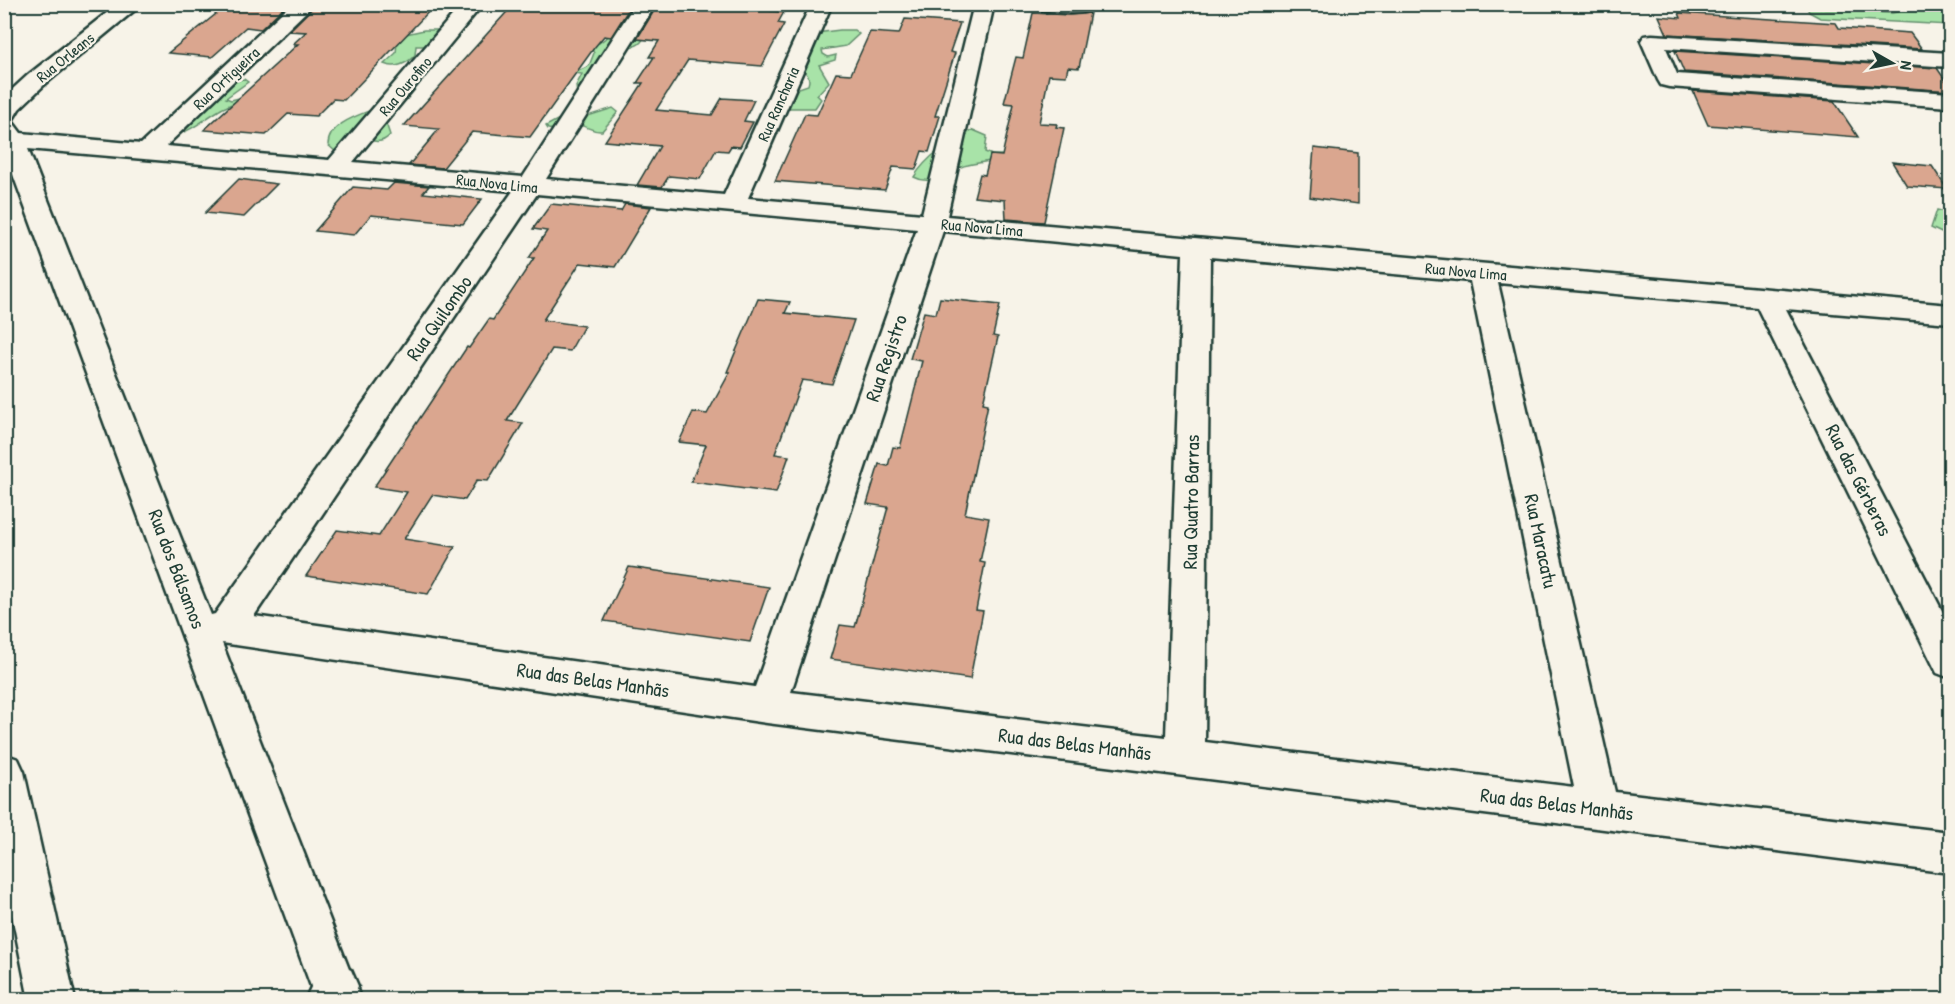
<svg xmlns="http://www.w3.org/2000/svg" width="1955" height="1004" viewBox="0 0 1955 1004" font-family="'Patrick Hand',sans-serif">
  <rect width="100%" height="100%" fill="#f7f3e8"/>
  <filter id="ink" filterUnits="userSpaceOnUse"><feTurbulence type="fractalNoise" baseFrequency=".0167" numOctaves="2"/><feDisplacementMap in="SourceGraphic" scale="12" xChannelSelector="R" yChannelSelector="G"/><feConvolveMatrix kernelMatrix="1 2 1 2 8 2 1 2 1" color-interpolation-filters="sRGB"/></filter>
  <g filter="url(#ink)">
    <!-- green -->
    <g fill="#a8e3a8" stroke="#64906e" stroke-width="1.5">
      <polygon points="1806,5 1826,9 1854,9 1873,12 1892,13 1916,8 1950,8 1950,25 1820,18 1809,12"/>
      <path d="M 640,22 L 647,23 L 649,26 C 644,39 641,48 627,46 L 577,95 L 576,86 L 582,74 L 574,73 L 589,66 L 594,53 L 590,46 L 576,41 L 599,43 L 625,24 Z"/>
      <path d="M 424,30 L 441,30 L 427,46 L 416,46 L 415,55 C 407,64 395,69 384,64 L 396,53 L 397,42 L 406,34 Z"/>
      <path d="M 840,30 L 854,30 L 859,34 L 846,46 L 822,50 L 823,54 L 828,57 L 836,55 L 835,60 L 819,65 L 829,82 L 817,95 L 821,99 L 815,108 L 788,108 L 793,90 L 808,85 C 811,77 807,75 803,69 L 816,33 Z"/>
      <path d="M 244,79 L 248,82 L 226,98 L 231,100 L 247,96 C 237,103 227,105 218,111 C 204,119 196,128 181,133 L 182,128 L 227,84 L 236,80 Z"/>
      <path d="M 613,108 L 618,112 L 602,131 C 594,132 590,128 583,126 C 573,123 560,131 548,129 L 546,126 L 561,118 L 591,115 Z"/>
      <path d="M 374,109 L 387,126 L 390,135 C 384,142 378,143 370,140 L 336,152 L 328,145 C 328,124 359,115 374,109 Z"/>
      <path d="M 973,130 L 987,136 L 985,152 L 992,155 L 1001,155 L 1006,159 C 993,161 980,162 968,165 C 949,168 934,188 914,177 C 924,160 954,135 973,130 Z"/>
      <polygon points="1937,210 1950,213 1950,237 1931,228"/>
    </g>
    <!-- building -->
    <g fill="#daa68f" stroke="#1f3d34" stroke-width="1.5">
      <polygon points="242,4 287,4 261,29 246,27 212,57 168,53 221,10 234,11"/>
      <polygon points="316,4 436,4 344,100 333,99 316,116 288,114 266,135 204,130 298,44 293,44 306,32 289,31"/>
      <polygon points="514,4 632,4 611,37 604,36 594,48 530,137 472,132 443,168 409,165 439,129 404,126"/>
      <polygon points="658,4 768,4 767,7 773,8 771,11 784,12 778,23 784,24 762,66 688,60 656,110 712,115 722,98 754,100 744,121 753,122 740,147 731,146 728,151 716,150 700,179 669,176 662,187 637,185 660,146 605,141 643,83 637,83 654,57 649,57 659,41 637,39"/>
      <polygon points="1033,13 1069,15 1090,13 1079,68 1068,67 1066,76 1049,75 1039,123 1057,124 1056,127 1064,128 1044,222 1006,219 1005,200 974,197 980,174 985,175 990,155 1002,156 1014,104 1004,103 1016,57 1023,58"/>
      <polygon points="1679,13 1836,23 1839,28 1910,33 1922,49 1667,34 1659,16 1681,18"/>
      <polygon points="905,19 960,23 950,52 955,53 935,116 940,116 929,152 922,151 916,169 893,167 885,190 775,181 805,114 817,115 836,73 851,74 870,32 899,34"/>
      <polygon points="1675,51 1937,68 1950,87 1950,91 1684,72"/>
      <polygon points="1693,91 1834,101 1858,137 1708,125"/>
      <polygon points="1314,148 1358,153 1358,204 1310,197"/>
      <polygon points="1892,162 1932,166 1947,189 1907,186"/>
      <polygon points="239,179 277,184 244,217 205,213"/>
      <polygon points="394,183 429,186 423,193 482,199 463,224 371,215 354,235 315,231 353,187 387,190"/>
      <polygon points="551,204 621,211 625,204 651,207 615,267 580,263 543,320 584,326 570,351 552,349 507,421 523,423 488,481 477,480 465,500 432,495 404,539 455,547 428,594 306,576 337,530 379,536 407,492 374,487 467,347 469,348 489,319 493,320 534,258 529,258 547,231 533,229"/>
      <polygon points="940,298 1000,305 993,336 998,337 983,403 988,404 965,514 989,518 980,562 985,563 976,610 983,611 970,679 830,659 840,625 855,627 888,507 867,504 879,464 888,466 893,447 900,448 922,361 910,359 924,312 936,314"/>
      <polygon points="758,299 790,302 785,313 854,320 832,384 802,380 775,454 789,456 776,493 691,482 706,445 679,442 693,412 707,414 730,372 727,372"/>
      <polygon points="629,567 769,587 750,642 604,621"/>
    </g>
    <g fill="none" stroke-linecap="round" stroke-linejoin="round">
      <!-- minor casing -->
      <g stroke="#1f3d34" stroke-width="5">
        <g id="minor">
          <path d="M 118,4 L 142,4 L 44,85 L 19,109 L 12,121 L 21,133 L 141,144 L 291,4 L 314,4 L 166,146 L 329,160 L 462,4 L 483,4 L 353,162 L 523,177 L 635,4 L 656,4 L 546,179 L 724,195 L 811,4 L 832,4 L 748,198 L 922,214 L 974,4 L 994,4 L 947,216 L 1950,305 L 1950,323 L 1786,309 L 1950,626 L 1950,678 L 1937,673 L 1757,307 L 1498,283 L 1615,792 L 1950,832 L 1950,873 L 767,723 L 222,643 L 361,1000 L 316,1000 L 4,150 L 4,97 L 28,75 ZM 28,149 L 513,191 L 215,614 L 211,615 ZM 537,194 L 917,229 L 755,687 L 254,616 ZM 943,231 L 1183,254 L 1166,737 L 791,692 ZM 1210,257 L 1470,281 L 1574,787 L 1205,742 Z"/>
          <path d="M 1031,4 L 1091,4 L 1092,7 L 1089,11 C 1073,15 1050,12 1034,8 Z"/>
          <polygon points="1652,35 1950,53 1950,67 1666,48 1677,74 1950,93 1950,107 1669,87 1661,85 1658,80 1641,41 1644,36"/>
        </g>
      </g>
      <!-- trunk casing -->
      <g stroke="#1f3d34" stroke-width="5">
        <g id="trunk">
          <polygon points="4,754 18,759 24,772 75,1000 29,1000 4,875"/>
          <polygon points="335,963 351,970 358,986 352,1000 305,1000 319,970"/>
        </g>
      </g>
      <!-- minor -->
      <use href="#minor" fill="#f7f3e8" fill-rule="evenodd"/>
      <!-- trunk -->
      <use href="#trunk" fill="#f7f3e8" fill-rule="evenodd"/>
    </g>
  </g>
  <g text-anchor="middle" stroke-width="4.5" stroke-linejoin="round" paint-order="stroke">
    <!-- far-street labels -->
    <g font-size="16" fill="#1f3d34" stroke="#f7f3e8">
      <text transform="translate(65 57) rotate(-39)" y="6">Rua Orleans</text>
      <text transform="translate(226 78) rotate(-43)" y="6">Rua Ortigueira</text>
      <text transform="translate(405 86) rotate(-50)" y="6">Rua Ourofino</text>
      <text transform="translate(778 104) rotate(-66)" y="6">Rua Rancharia</text>
      <text transform="translate(497 183) rotate(6)" y="6">Rua Nova Lima</text>
      <text transform="translate(982 227) rotate(5)" y="6">Rua Nova Lima</text>
      <text transform="translate(1466 271) rotate(5)" y="6">Rua Nova Lima</text>
    </g>
    <!-- street labels -->
    <g font-size="20" fill="#1f3d34" stroke="#f7f3e8">
      <text transform="translate(439 318) rotate(-55)" y="7">Rua Quilombo</text>
      <text transform="translate(886 358) rotate(-71)" y="7">Rua Registro</text>
      <text transform="translate(1859 480) rotate(63)" y="7">Rua das Gérberas</text>
      <text transform="translate(1191 502) rotate(-89)" y="7">Rua Quatro Barras</text>
      <text transform="translate(1541 541) rotate(78)" y="7">Rua Maracatu</text>
      <text transform="translate(177 569) rotate(69)" y="7">Rua dos Bálsamos</text>
      <text transform="translate(593 680) rotate(8)" y="7">Rua das Belas Manhãs</text>
      <text transform="translate(1075 744) rotate(7)" y="7">Rua das Belas Manhãs</text>
      <text transform="translate(1557 804) rotate(7)" y="7">Rua das Belas Manhãs</text>
    </g>
  </g>
  <!-- margin -->
  <rect width="1955" height="1004" fill="none" stroke="#f7f3e8" stroke-width="24"/>
  <rect x="12" y="12" width="1931" height="980" fill="none" stroke="#1f3d34" stroke-width="2" filter="url(#ink)"/>
  <!-- north arrow -->
  <g transform="translate(1892 63) rotate(99)" stroke="#f7f3e8" stroke-width="4.5" paint-order="stroke">
  <path d="M0-4.5L10 22L0 15L-10 22Z" fill="#1f3d34"/>
  <text y="-9" font-size="16" font-weight="bold" text-anchor="middle" fill="#1f3d34">N</text>
  </g>
</svg>
